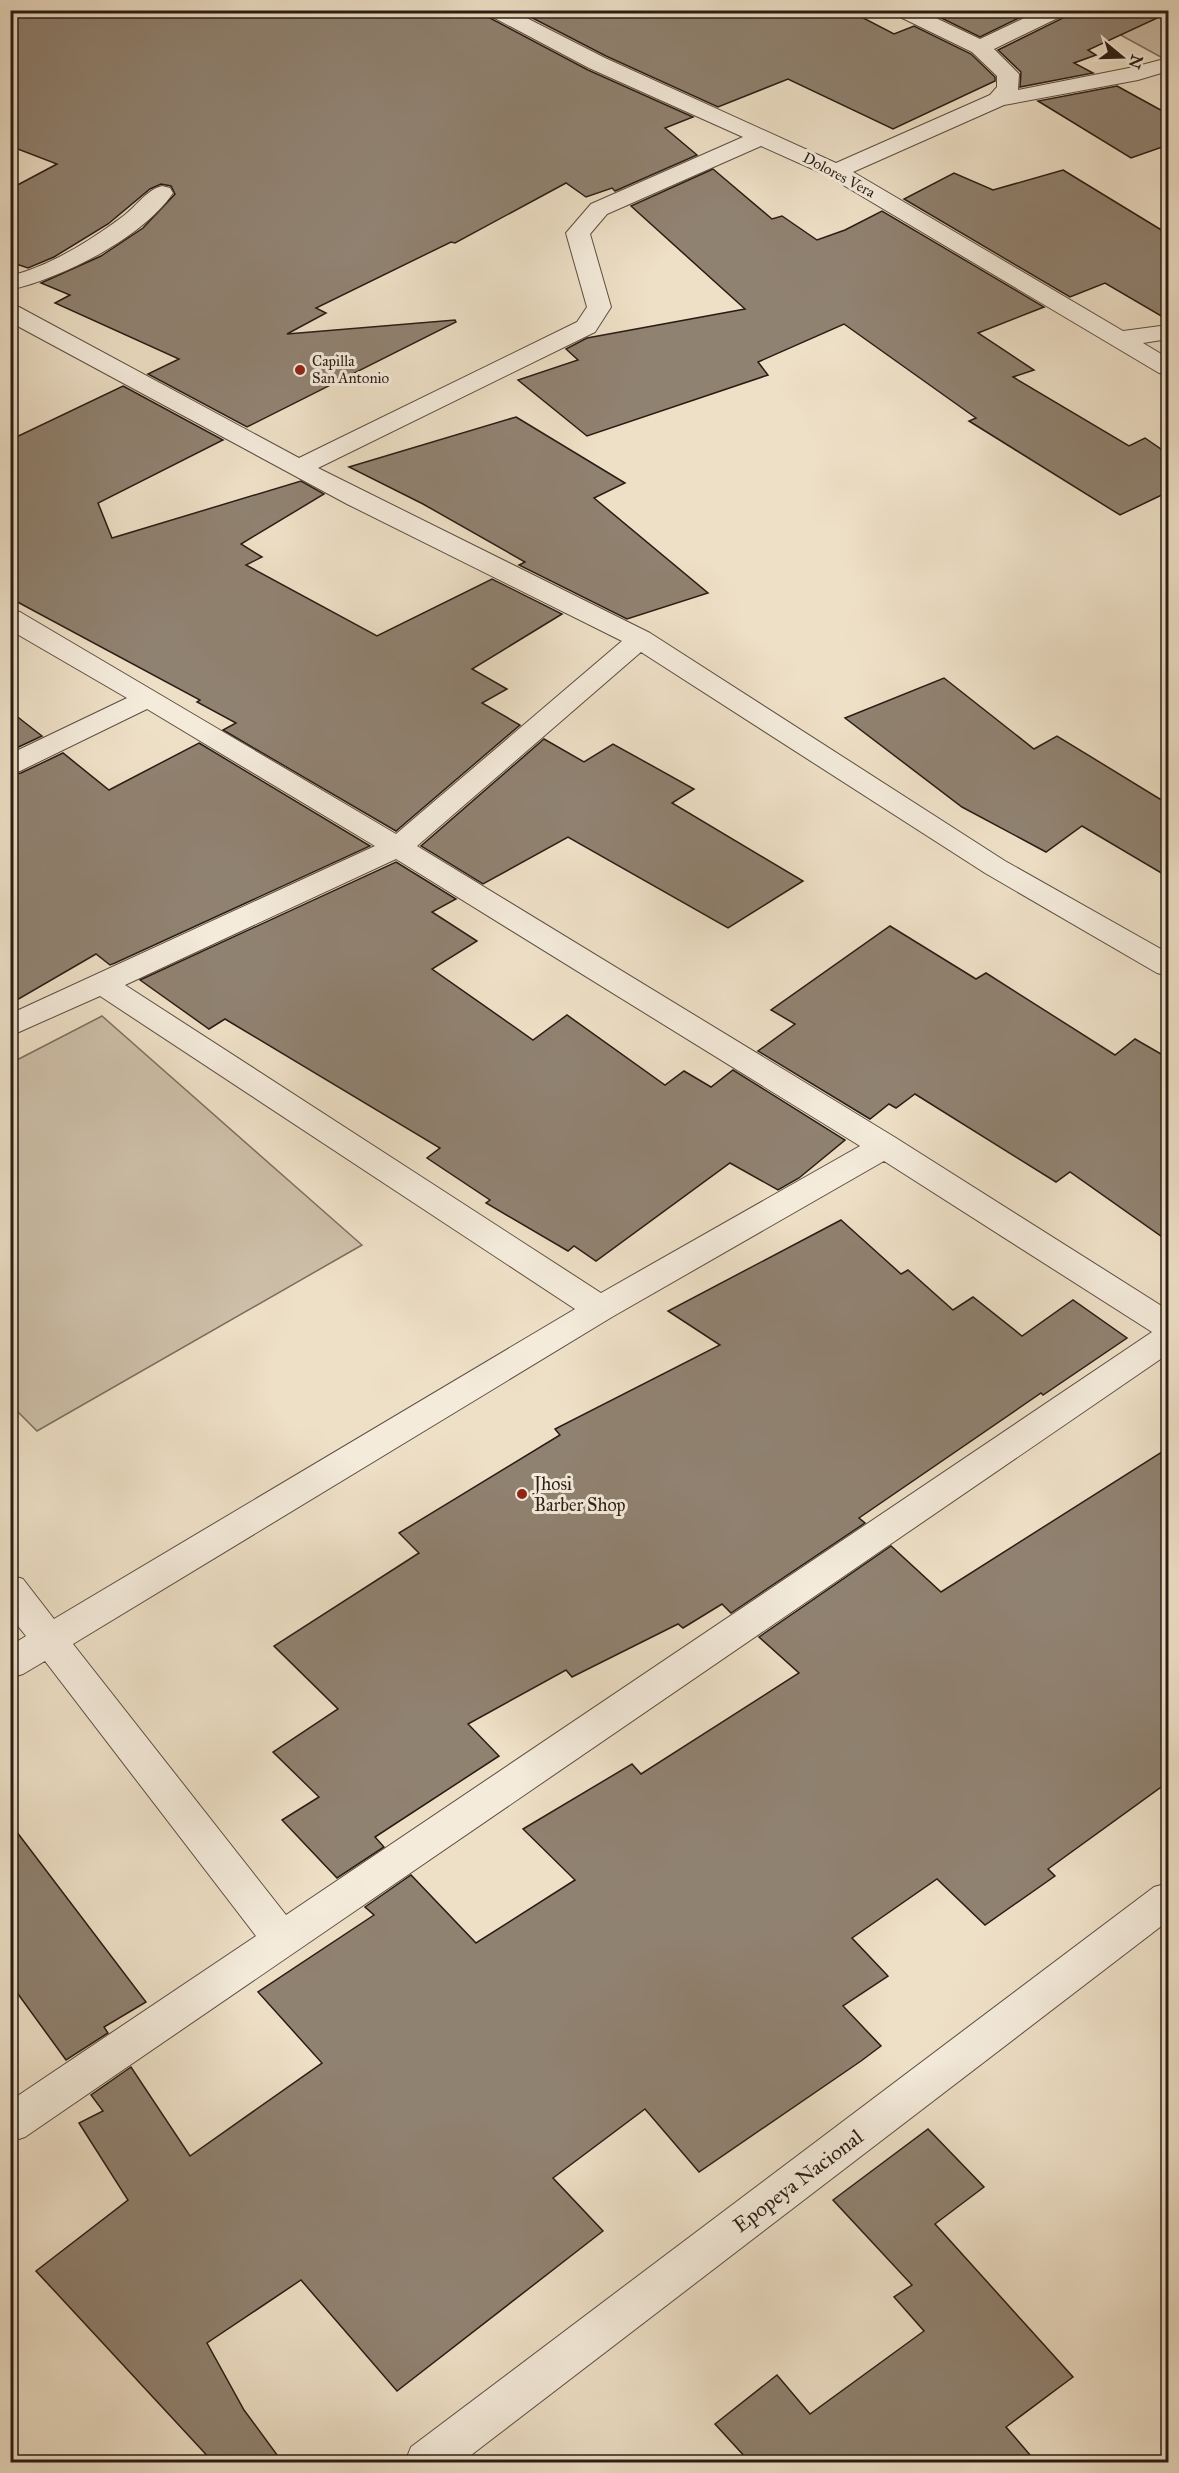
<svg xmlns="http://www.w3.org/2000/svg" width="1179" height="2473" viewBox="0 0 1179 2473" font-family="'IM FELL Great Primer',serif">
  <rect width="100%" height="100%" fill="#eee0c7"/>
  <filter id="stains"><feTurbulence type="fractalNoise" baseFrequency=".00333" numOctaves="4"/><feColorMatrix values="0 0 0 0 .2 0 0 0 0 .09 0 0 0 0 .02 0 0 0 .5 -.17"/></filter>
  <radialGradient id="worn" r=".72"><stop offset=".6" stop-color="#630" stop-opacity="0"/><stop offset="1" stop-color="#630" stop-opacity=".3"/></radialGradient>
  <!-- green -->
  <g fill="#cdbfa9" stroke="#7c6e5e" stroke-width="1.5">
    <polygon points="1077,11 1168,11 1168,61"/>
    <polygon points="102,1016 362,1245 37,1431 11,1405 11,1063"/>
  </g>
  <!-- building -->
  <g fill="#908271" stroke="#2a1c14" stroke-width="1.5">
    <polygon points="10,10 482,10 486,16 588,70 693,117 665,128 697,155 615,191 612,188 586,197 566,183 455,243 451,242 316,308 326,313 287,334 455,320 456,322 247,427 148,374 179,359 55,303 70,295 41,283 101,256 143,228 175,194 171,186 161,184 150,189 108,224 54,257 28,268 10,262 10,189 57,164 10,146"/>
    <polygon points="517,10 848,10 894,34 914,26 971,54 995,77 995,81 893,129 788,79 718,107 606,56"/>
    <polygon points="925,10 1035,10 980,37"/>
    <polygon points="1071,10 1168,10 1168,13 1088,50 1096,55 1074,63 1093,73 1020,87 1021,72 998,50 1067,16"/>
    <polygon points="1117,86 1168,114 1168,145 1131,158 1038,101"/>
    <polygon points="713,169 772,219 782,216 817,240 845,230 882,211 1044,307 978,333 1034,370 1013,377 1129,446 1145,438 1168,454 1168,492 1120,515 969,421 976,418 844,324 758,362 768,375 587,436 518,380 578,360 566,349 587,338 745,309 631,206"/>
    <polygon points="1063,170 1168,234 1168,320 1105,283 1070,297 904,199 954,173 993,190"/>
    <polygon points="123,386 223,440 98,503 112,538 301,481 324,494 241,544 262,557 246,565 377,636 492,579 562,614 472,669 507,689 482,703 520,725 396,831 223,730 236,723 197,702 200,700 10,598 10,440"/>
    <polygon points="516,417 625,483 594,498 708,593 627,619 519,565 525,562 423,504 349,467"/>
    <polygon points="944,678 1034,749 1057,736 1168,804 1168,877 1082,826 1046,852 962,807 845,718"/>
    <polygon points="10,711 42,736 10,751"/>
    <polygon points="544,739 584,762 613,744 694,789 672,803 803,881 728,928 568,837 483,884 421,846"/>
    <polygon points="199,743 370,846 115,963 110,965 96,954 10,1004 10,775 21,773 63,753 109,790"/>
    <polygon points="396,862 456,899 432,912 477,941 432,969 533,1040 567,1015 665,1085 684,1071 711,1087 733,1070 845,1140 799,1178 778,1190 730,1163 596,1261 574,1246 568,1251 486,1203 490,1200 427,1158 440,1148 225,1019 209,1029 140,980"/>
    <polygon points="890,926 976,979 986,973 1115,1055 1135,1039 1168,1058 1168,1241 1070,1172 1056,1182 915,1094 896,1108 889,1104 870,1119 758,1051 795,1024 771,1010"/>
    <polygon points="841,1220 901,1274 908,1270 953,1310 973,1297 1022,1336 1073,1300 1127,1338 1043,1395 1041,1393 859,1518 865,1523 731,1613 722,1604 683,1628 678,1624 572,1677 566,1670 468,1724 499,1756 375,1837 384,1847 337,1878 282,1820 319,1797 273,1752 338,1709 274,1646 419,1553 399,1533 560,1435 555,1429 720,1345 668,1311"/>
    <polygon points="1168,1448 1168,1782 1048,1869 1055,1876 985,1925 937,1879 852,1938 888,1976 843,2006 881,2046 861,2061 699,2172 645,2109 553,2178 603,2231 397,2391 301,2280 207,2343 244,2410 283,2463 214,2463 36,2271 128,2200 79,2123 103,2111 91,2095 131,2067 190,2156 322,2063 258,1992 374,1915 365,1907 411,1875 476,1943 575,1880 523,1829 632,1764 641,1774 799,1673 759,1637 891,1546 941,1592"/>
    <polygon points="10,1823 146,2002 104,2027 108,2033 66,2060 10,1983"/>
    <polygon points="928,2129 984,2187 935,2224 1073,2377 1006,2427 1037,2463 742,2463 747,2459 715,2424 777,2375 810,2414 924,2331 894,2297 912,2285 833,2200"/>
  </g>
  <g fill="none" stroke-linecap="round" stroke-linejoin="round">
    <!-- minor casing -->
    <g stroke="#5b4d41" stroke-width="2">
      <g id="minor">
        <path d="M 484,10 L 511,10 L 605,58 L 836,163 L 990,95 L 997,87 L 997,76 L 972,52 L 894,14 L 891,10 L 919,10 L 980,39 L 1041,10 L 1069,10 L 1066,14 L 994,49 L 1019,74 L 1018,90 L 1134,67 L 1168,58 L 1168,71 L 1138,80 L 1004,105 L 853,172 L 1123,331 L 1168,325 L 1168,339 L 1143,343 L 1168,358 L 1168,375 L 1159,373 L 828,176 L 761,146 L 607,214 L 590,234 L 611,307 L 595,332 L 318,468 L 650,633 L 1005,861 L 1168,953 L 1168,976 L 1157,973 L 985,873 L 641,652 L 417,846 L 896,1138 L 1168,1310 L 1168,1354 L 25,2137 L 10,2142 L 10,2101 L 256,1936 L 45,1661 L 23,1674 L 10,1678 L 10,1646 L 26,1636 L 10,1616 L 10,1575 L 23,1579 L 54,1619 L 575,1309 L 100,996 L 10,1036 L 10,1014 L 375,846 L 147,709 L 20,771 L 10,773 L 10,754 L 127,698 L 10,630 L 10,610 L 20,612 L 396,834 L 622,641 L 347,504 L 10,322 L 10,305 L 19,307 L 299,458 L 577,322 L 587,307 L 566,233 L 591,204 L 743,137 L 589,68 L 487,14 ZM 396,859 L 860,1146 L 601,1293 L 125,985 ZM 884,1161 L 1152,1332 L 286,1915 L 73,1644 L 612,1317 Z"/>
        <path d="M 162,186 L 170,188 L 173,193 C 141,239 64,277 10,290 L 10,276 C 50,266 90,241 122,217 C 135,208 146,190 162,186 Z"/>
        <polygon points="1168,1883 1168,1921 462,2462 405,2462 411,2447 1154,1887"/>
      </g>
    </g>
    <!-- minor -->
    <use href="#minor" fill="#f4ebdb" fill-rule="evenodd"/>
  </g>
  <!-- markers -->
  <g fill="#8f2418" stroke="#f4ebdb" stroke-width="2">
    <circle cx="300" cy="370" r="6"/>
    <circle cx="522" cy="1494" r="6"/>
  </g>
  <g text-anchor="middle" stroke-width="6" stroke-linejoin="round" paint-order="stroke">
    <!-- far-street labels -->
    <g font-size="15" fill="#2a1c14" stroke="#f4ebdb">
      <text transform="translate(839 175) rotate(28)" y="5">Dolores Vera</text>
    </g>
    <!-- far-poi labels -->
    <g font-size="15" fill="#2a1c14" stroke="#f4ebdb" text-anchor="start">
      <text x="312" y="366">Capilla<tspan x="312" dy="17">San Antonio</tspan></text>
    </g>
    <!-- poi labels -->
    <g font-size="18" fill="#2a1c14" stroke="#f4ebdb" text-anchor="start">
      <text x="534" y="1490">Jhosi<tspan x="534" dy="21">Barber Shop</tspan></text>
    </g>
    <!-- near-street labels -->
    <g font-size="21" fill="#2a1c14" stroke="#f4ebdb">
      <text transform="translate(798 2181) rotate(-37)" y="7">Epopeya Nacional</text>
    </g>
  </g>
  <!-- margin -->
  <rect width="1179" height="2473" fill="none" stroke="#eee0c7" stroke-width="36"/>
  <rect x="12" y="12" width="1155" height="2449" fill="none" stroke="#2a1c14" stroke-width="3"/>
  <rect x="18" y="18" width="1143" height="2437" fill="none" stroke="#2a1c14" stroke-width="1.5"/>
  <!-- north arrow -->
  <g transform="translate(1122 57) rotate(109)" stroke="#f4ebdb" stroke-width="4.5" paint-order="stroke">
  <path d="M0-4.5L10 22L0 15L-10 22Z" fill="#2a1c14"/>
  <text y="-9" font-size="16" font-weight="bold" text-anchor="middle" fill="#2a1c14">N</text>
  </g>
  <rect width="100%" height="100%" filter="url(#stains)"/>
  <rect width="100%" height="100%" fill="url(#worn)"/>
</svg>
